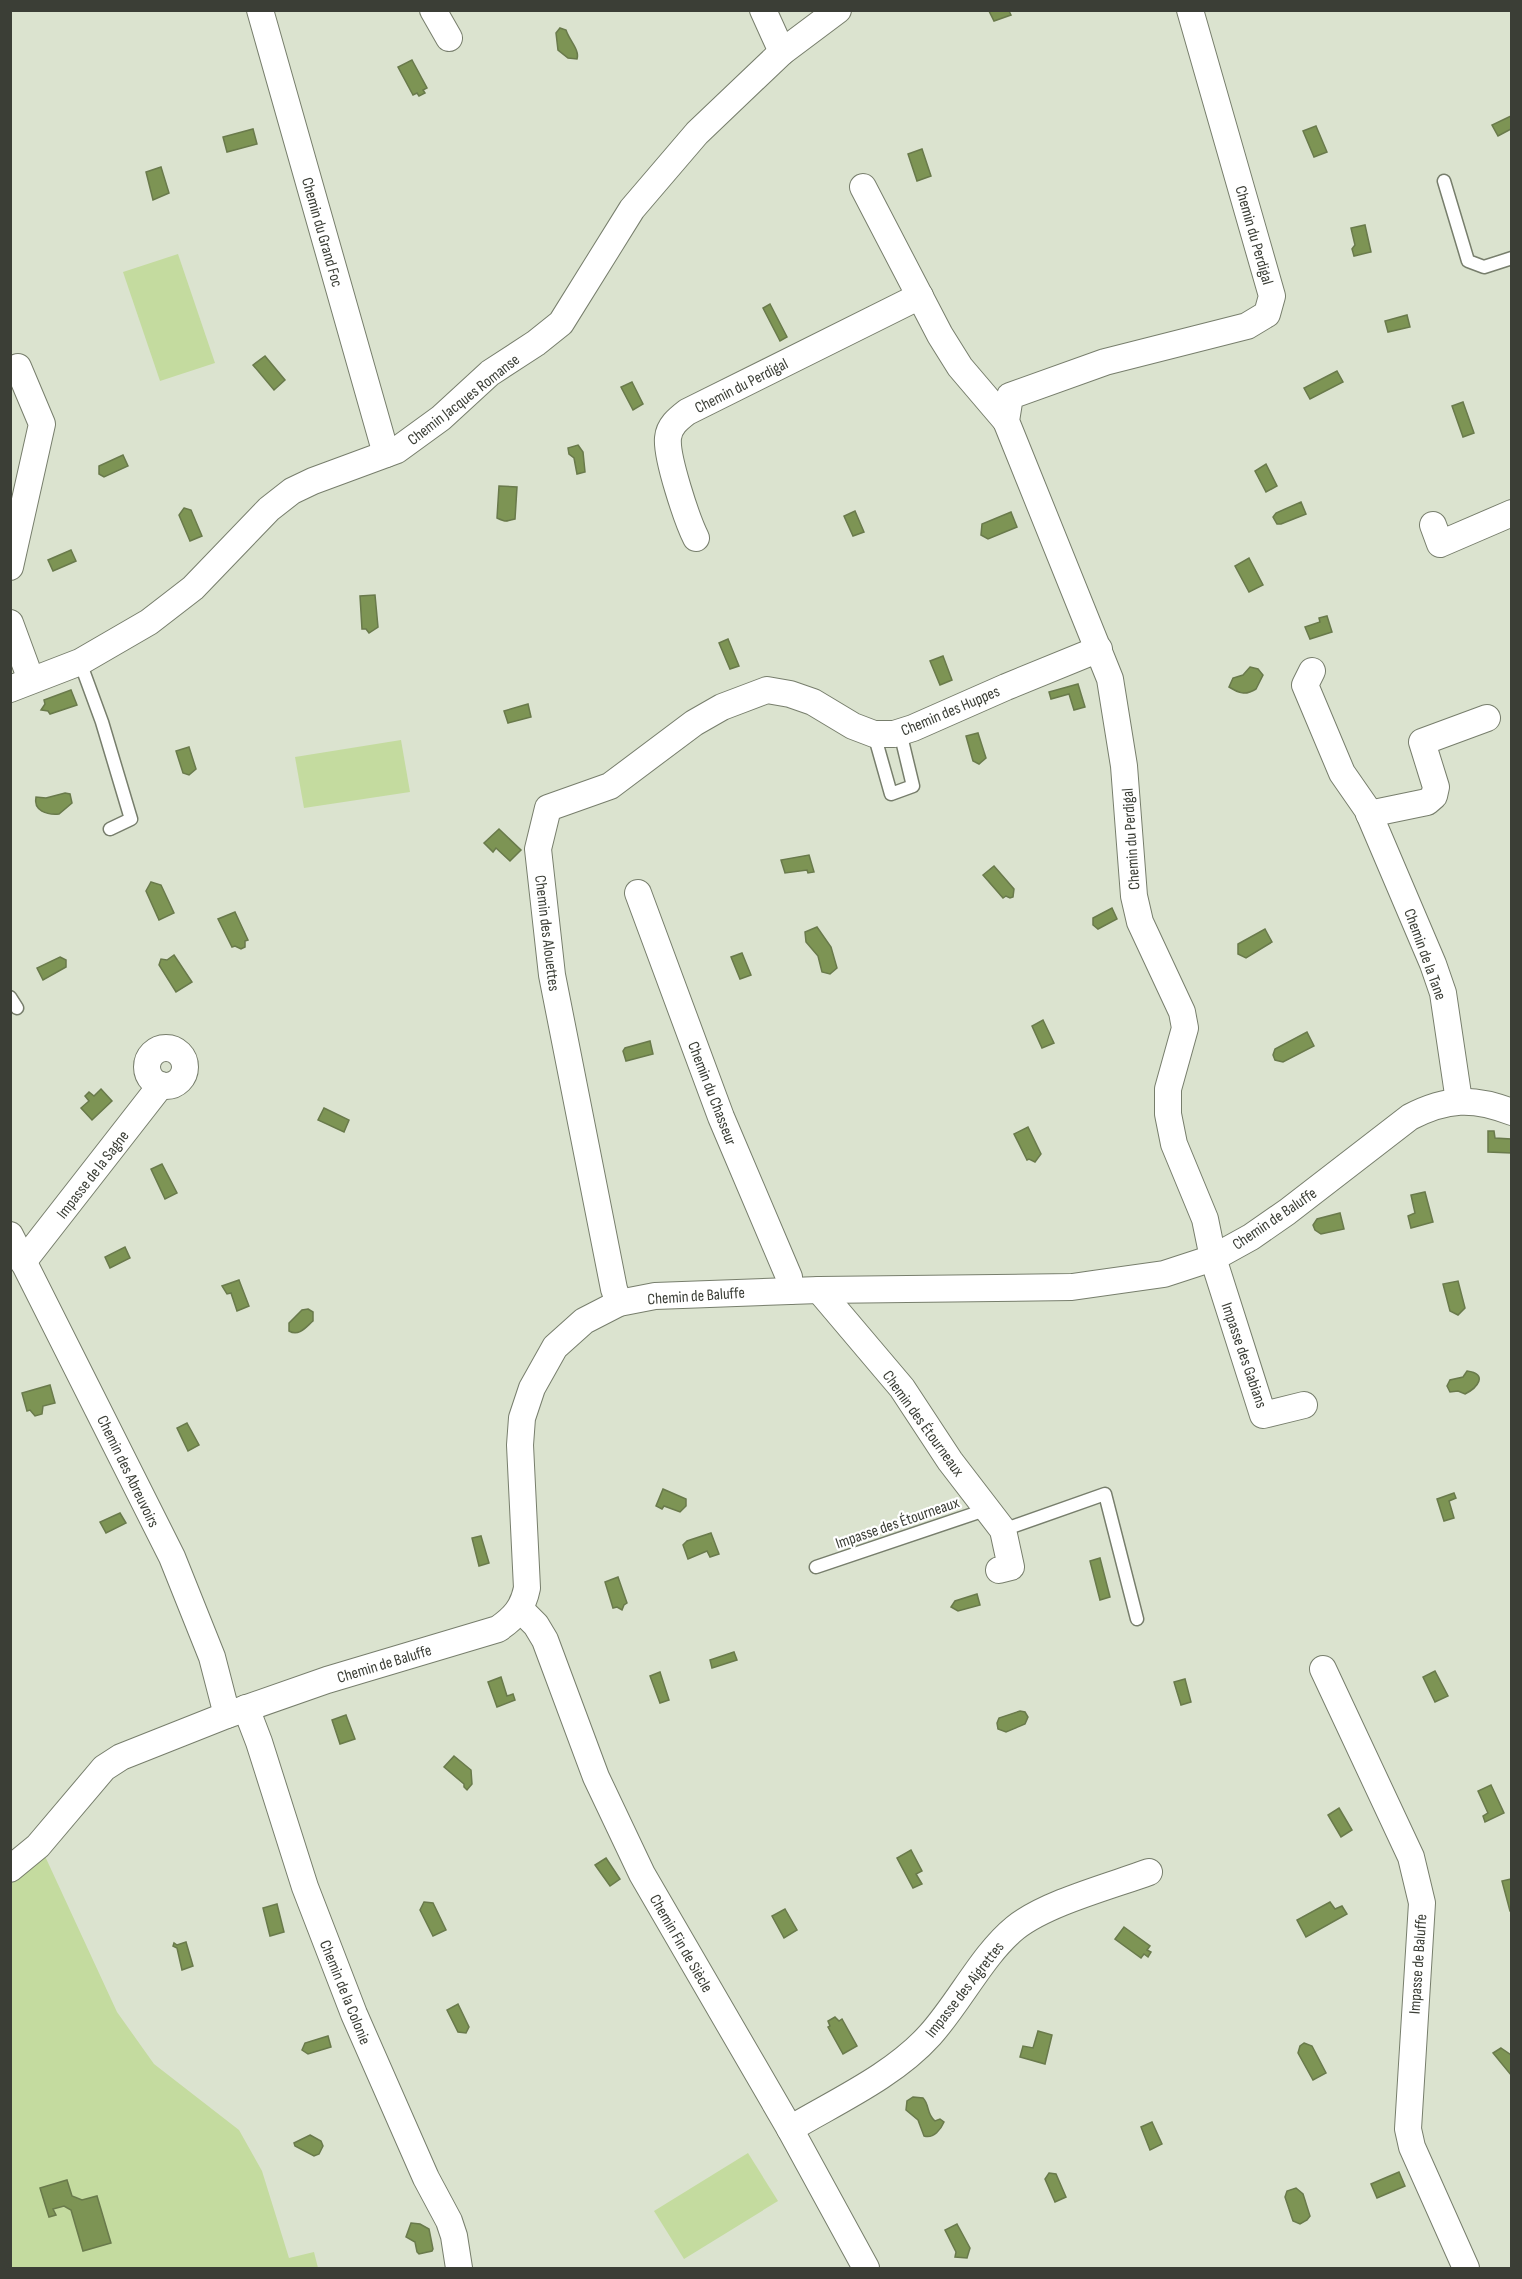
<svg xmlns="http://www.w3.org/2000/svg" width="1522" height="2279" viewBox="0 0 1522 2279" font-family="'Sofia Sans Condensed',sans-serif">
  <rect width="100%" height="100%" fill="#dbe3cf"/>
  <!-- green -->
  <g fill="#c4db9f">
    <polygon points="178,254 215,363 160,381 123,272"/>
    <polygon points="401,740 410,792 304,808 295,757"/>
    <polygon points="44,1854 117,2012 154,2064 239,2130 262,2171 289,2258 314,2252 318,2268 11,2268 10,1883"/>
    <polygon points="748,2153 778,2201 684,2259 654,2211"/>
  </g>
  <!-- water -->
  <g fill="#7d9454" stroke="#697a4b" stroke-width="1.5">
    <polygon points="989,11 1009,11 1011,15 994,21"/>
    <path d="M 560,28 L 566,30 C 569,40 580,50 577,59 L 568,58 L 558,50 L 556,33 Z"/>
    <polygon points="412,60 427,88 423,90 425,93 419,96 417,93 413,95 398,67"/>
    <polygon points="1511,116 1511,129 1498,136 1492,125"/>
    <polygon points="1316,126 1327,152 1314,157 1303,131"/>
    <polygon points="253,129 257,144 227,152 223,137"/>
    <polygon points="922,149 931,176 917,181 908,154"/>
    <polygon points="161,167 169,193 153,200 146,172"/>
    <polygon points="1365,225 1371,252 1354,256 1352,249 1355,245 1351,228"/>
    <polygon points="770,304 787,337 780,341 763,308"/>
    <polygon points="1407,315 1410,327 1388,332 1385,321"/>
    <polygon points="265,356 285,380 274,390 253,365"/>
    <polygon points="1337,371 1343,382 1310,399 1304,388"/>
    <polygon points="632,382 643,404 633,410 621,387"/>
    <polygon points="1463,402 1474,433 1463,437 1452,406"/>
    <polygon points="578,445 583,452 585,472 577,474 574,458 569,454 568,448"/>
    <polygon points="123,455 128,466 104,477 99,474 99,466"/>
    <polygon points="1266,464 1277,486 1266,492 1255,471"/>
    <path d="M 499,486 L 517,487 L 515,519 C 504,521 509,523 497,518 Z"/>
    <polygon points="1301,502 1306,514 1281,524 1277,524 1273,517 1276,513"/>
    <polygon points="184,508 191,510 202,536 190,541 179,515"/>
    <polygon points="855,511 864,532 853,536 844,516"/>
    <polygon points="1011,512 1017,527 988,539 981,535 982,524"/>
    <polygon points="71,550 76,561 53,571 48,560"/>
    <polygon points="1249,558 1263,585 1249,592 1235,566"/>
    <polygon points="375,595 378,627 369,633 366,629 362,629 360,596"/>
    <polygon points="1327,616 1332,632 1310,639 1305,627 1320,622 1319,618"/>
    <polygon points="728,639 739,666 730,669 719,643"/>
    <polygon points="943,656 952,680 940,685 930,661"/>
    <path d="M 1250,667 L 1258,669 L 1263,675 L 1256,689 C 1245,696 1239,693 1229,687 L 1233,678 L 1243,675 Z"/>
    <polygon points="1078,684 1085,707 1074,710 1069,694 1051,699 1049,692"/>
    <polygon points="71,690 77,705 50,714 48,711 41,710 45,704 44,700"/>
    <polygon points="528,704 531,717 508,723 504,711"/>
    <polygon points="978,733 986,758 979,764 973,761 966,736"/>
    <polygon points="189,747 196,769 189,775 183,773 176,751"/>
    <path d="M 65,793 L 70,794 L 72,803 L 59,814 C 47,815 33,811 36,797 L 46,798 Z"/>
    <polygon points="499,829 521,850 510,861 496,848 493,852 484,843"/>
    <polygon points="809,855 814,872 808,873 807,870 785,873 781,860"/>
    <polygon points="994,866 1014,889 1013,897 1010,898 1006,896 1003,898 983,875"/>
    <polygon points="151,882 161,885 174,913 159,920 146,891"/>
    <polygon points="1112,908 1117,919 1098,929 1093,925 1093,918"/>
    <polygon points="235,912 248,940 245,941 245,947 241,949 235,946 232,947 218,919"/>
    <polygon points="817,927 831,947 837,968 830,974 822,972 818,956 806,942 805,932"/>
    <polygon points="1265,929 1272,942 1246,958 1238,954 1238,944"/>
    <polygon points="742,953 751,975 740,979 731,957"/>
    <polygon points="174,955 192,982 176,992 159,965 161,959 167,960"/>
    <polygon points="60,957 66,960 66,967 43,980 37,968"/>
    <polygon points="1043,1020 1054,1043 1042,1048 1032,1026"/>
    <polygon points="1307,1032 1314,1046 1283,1062 1275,1060 1273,1055 1275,1049"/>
    <polygon points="650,1041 653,1054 626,1061 623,1051 625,1048"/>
    <polygon points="101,1089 112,1101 92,1120 81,1108 89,1101 85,1096 89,1092 94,1096"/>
    <polygon points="324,1108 349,1120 344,1132 318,1120"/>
    <polygon points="1028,1127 1041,1154 1035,1162 1029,1159 1027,1160 1014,1134"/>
    <polygon points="1488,1131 1494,1131 1495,1138 1511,1139 1511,1153 1488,1152"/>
    <polygon points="162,1164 177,1193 165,1199 151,1169"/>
    <polygon points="1425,1192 1433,1222 1411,1228 1408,1216 1415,1213 1411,1195"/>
    <polygon points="1340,1213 1344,1229 1321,1234 1315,1230 1313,1225 1317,1219"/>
    <polygon points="125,1247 130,1258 110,1268 105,1257"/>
    <polygon points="239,1280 249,1306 237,1311 231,1293 227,1294 222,1286"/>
    <polygon points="1458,1281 1465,1308 1458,1315 1450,1311 1443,1284"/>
    <path d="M 308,1309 L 313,1312 L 313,1321 C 306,1327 299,1337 289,1331 L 289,1323 L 302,1310 Z"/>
    <path d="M 1467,1371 C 1489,1374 1477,1388 1465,1394 L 1458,1391 L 1450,1392 L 1447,1386 L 1450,1380 L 1463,1377 Z"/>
    <polygon points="50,1385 55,1403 43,1406 42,1414 35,1416 30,1410 27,1411 22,1393"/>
    <polygon points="187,1423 199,1445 188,1451 177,1428"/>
    <polygon points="663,1489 686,1499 686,1506 680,1512 664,1506 662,1509 656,1506"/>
    <polygon points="1454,1493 1456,1498 1449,1501 1454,1518 1444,1521 1437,1499"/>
    <polygon points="120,1513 126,1523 106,1533 100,1522"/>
    <polygon points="711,1533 719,1554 710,1557 707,1551 688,1559 683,1545 687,1541"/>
    <polygon points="481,1536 489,1563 479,1566 472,1538"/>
    <polygon points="1100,1558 1110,1597 1100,1600 1090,1561"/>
    <polygon points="618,1577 627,1603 624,1605 622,1610 617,1607 613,1608 605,1582"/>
    <polygon points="977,1594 980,1605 958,1611 951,1607 955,1601"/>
    <polygon points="734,1652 737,1660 712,1668 710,1660"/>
    <polygon points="1435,1671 1448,1696 1435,1702 1423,1677"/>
    <polygon points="660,1672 669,1700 660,1703 650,1676"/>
    <polygon points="501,1677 507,1696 513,1694 515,1700 497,1707 488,1682"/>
    <polygon points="1185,1679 1191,1702 1181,1705 1174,1682"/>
    <polygon points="1020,1711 1025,1712 1028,1717 1025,1724 1006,1732 998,1729 997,1723 999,1718"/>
    <polygon points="346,1715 355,1739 340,1744 332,1720"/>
    <polygon points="454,1756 471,1770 472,1784 467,1790 464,1787 464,1784 444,1767"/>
    <polygon points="1491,1785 1504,1813 1485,1822 1483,1816 1488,1813 1478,1791"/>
    <polygon points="1339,1808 1352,1830 1341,1837 1328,1815"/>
    <polygon points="911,1850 922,1871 916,1874 922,1884 913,1888 897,1858"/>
    <polygon points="606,1858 620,1879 610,1886 595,1865"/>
    <polygon points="1511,1879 1512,1911 1510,1911 1502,1881"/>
    <polygon points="424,1902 433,1903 446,1930 433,1936 420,1910"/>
    <polygon points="1330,1902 1335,1909 1342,1906 1347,1914 1306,1937 1297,1920"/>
    <polygon points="277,1904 284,1932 270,1936 263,1908"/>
    <polygon points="785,1909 797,1930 784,1938 772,1916"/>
    <polygon points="1124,1927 1150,1946 1147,1950 1151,1952 1148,1957 1144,1954 1141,1958 1115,1939"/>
    <polygon points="186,1942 193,1966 182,1970 177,1948 173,1946 174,1943 177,1945"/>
    <polygon points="458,2004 469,2027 466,2033 458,2032 447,2010"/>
    <polygon points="835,2017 839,2021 842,2019 857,2046 843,2054 828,2027 830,2026 828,2021"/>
    <polygon points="1038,2031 1052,2035 1045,2064 1020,2057 1023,2046 1033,2048"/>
    <polygon points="328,2036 331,2047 308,2054 302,2050 305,2043"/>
    <polygon points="1304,2043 1312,2046 1326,2073 1313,2080 1298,2053 1300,2046"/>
    <polygon points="1501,2048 1511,2055 1511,2075 1493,2053"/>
    <path d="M 913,2097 L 923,2098 C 930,2105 926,2114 935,2121 L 940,2119 L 944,2122 C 941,2129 934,2139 924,2136 L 918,2120 L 906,2110 L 907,2101 Z"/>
    <polygon points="1152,2122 1162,2144 1150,2150 1141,2127"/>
    <polygon points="310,2135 321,2141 323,2146 319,2154 314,2156 295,2146 294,2143"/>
    <polygon points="1399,2172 1405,2186 1377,2198 1371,2184"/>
    <polygon points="1049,2173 1056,2174 1066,2197 1055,2202 1045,2179"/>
    <polygon points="67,2180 72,2196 82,2200 97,2196 111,2243 83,2251 71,2210 64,2206 53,2209 56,2215 49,2217 40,2188"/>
    <polygon points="1296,2188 1303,2194 1310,2216 1307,2220 1300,2224 1293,2221 1285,2197 1287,2191"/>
    <polygon points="411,2223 420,2224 429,2229 433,2249 432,2251 419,2254 417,2252 415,2242 406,2237"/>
    <polygon points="957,2224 970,2248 967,2258 955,2257 956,2252 945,2230"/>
  </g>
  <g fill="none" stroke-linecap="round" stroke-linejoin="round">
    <!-- service casing -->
    <g stroke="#777e6c" stroke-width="15">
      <g id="service">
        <polyline points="1444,181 1468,261 1484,267 1512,258"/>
        <polyline points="80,662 102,722 131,819 110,829"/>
        <polyline points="874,734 891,794 913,786 900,732"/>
        <polyline points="10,997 17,1008"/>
        <polyline points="1003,1530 1105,1494 1137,1619"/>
        <polyline points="816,1567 988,1509"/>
      </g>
    </g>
    <!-- minor casing -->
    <g stroke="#777e6c" stroke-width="28">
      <g id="minor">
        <polyline points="260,10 386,454"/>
        <polyline points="433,10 449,38"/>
        <polyline points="763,10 782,52"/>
        <polyline points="1190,10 1272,296 1267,314 1247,326 1105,362 1010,396 1006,421 1110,679 1124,766 1134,896 1140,922 1182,1012 1185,1028 1168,1089 1168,1114 1174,1144 1205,1219 1213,1258 1263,1415 1304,1405"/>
        <polyline points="863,187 940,335 960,367 1006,421"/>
        <polyline points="1433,525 1440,544 1512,513"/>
        <path d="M 696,538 C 687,520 666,457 668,438 C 669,426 678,419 687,412 L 920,296"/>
        <polyline points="10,567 42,424 18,367"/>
        <polyline points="10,623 31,680"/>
        <polyline points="1312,671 1305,685 1342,773 1367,809 1433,964 1443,993 1459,1101"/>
        <polyline points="10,689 80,662 149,622 193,588 269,509 292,491 313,481 397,450 441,418 490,373 536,343 561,323 632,209 697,133 782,52 838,10"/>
        <polyline points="1369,814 1427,802 1434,796 1436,787 1422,742 1487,718"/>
        <polyline points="638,893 721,1117 789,1277 790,1291"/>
        <circle cx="166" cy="1067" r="19"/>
        <polyline points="10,1235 172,1557 212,1657 227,1715"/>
        <polyline points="23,1262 161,1085"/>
        <polyline points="819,1290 902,1388 950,1461 1003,1530 1011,1567 999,1570"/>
        <polyline points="619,1303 614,1289 552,975 538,849 548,808 610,786 694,723 722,707 767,690 790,694 813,702 853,726 874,734 894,734 913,728 1006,687 1099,649"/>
        <polyline points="520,1609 536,1625 545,1640 596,1777 642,1874 790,2129 866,2268"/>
        <polyline points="1323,1669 1411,1857 1422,1903 1408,2129 1412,2147 1466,2268"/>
        <polyline points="246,1708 259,1742 305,1887 354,2014 426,2178 449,2221 454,2236 459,2268"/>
        <path d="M 10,1869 L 38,1846 L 104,1768 L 121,1757 L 227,1715 L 327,1680 L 498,1629 C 514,1618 523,1608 527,1588 L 520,1445 L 522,1418 L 532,1388 L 555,1347 L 584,1321 L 619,1303 L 655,1296 L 819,1290 L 1072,1287 L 1164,1274 L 1213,1258 L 1251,1237 L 1287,1212 L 1410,1117 C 1447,1098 1473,1097 1512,1112"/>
        <path d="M 790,2129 C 837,2101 893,2076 930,2035 C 959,2003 983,1954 1015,1928 C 1046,1903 1111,1886 1149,1872"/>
      </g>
    </g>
    <!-- service -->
    <use href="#service" stroke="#fff" stroke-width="12"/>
    <!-- minor -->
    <use href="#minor" stroke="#fff" stroke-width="26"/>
  </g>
  <g text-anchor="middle" stroke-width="4.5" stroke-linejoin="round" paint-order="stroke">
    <!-- street labels -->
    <g font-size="16" fill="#3b3e36" stroke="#fff">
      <text transform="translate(323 232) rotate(74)" y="6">Chemin du Grand Foc</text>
      <text transform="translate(1255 235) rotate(74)" y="6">Chemin du Perdigal</text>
      <text transform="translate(741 385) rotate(-27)" y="6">Chemin du Perdigal</text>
      <text transform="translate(463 399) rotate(-38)" y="6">Chemin Jacques Romanse</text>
      <text transform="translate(950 710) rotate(-23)" y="6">Chemin des Huppes</text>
      <text transform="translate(1130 839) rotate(-94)" y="6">Chemin du Perdigal</text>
      <text transform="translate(548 933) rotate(83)" y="6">Chemin des Alouettes</text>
      <text transform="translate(1426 954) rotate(70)" y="6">Chemin de la Tane</text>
      <text transform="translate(713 1093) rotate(69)" y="6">Chemin du Chasseur</text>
      <text transform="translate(92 1174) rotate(-52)" y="6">Impasse de la Sagne</text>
      <text transform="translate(1274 1218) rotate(-34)" y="6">Chemin de Baluffe</text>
      <text transform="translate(696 1295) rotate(-4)" y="6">Chemin de Baluffe</text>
      <text transform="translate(1245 1355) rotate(71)" y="6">Impasse des Gabians</text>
      <text transform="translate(924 1423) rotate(54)" y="6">Chemin des Étourneaux</text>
      <text transform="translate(129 1471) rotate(64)" y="6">Chemin des Abreuvoirs</text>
      <text transform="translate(897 1522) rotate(-19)" y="6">Impasse des Étourneaux</text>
      <text transform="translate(384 1663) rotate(-17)" y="6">Chemin de Baluffe</text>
      <text transform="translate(682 1943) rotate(60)" y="6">Chemin Fin de Siècle</text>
      <text transform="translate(1417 1964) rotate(-86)" y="6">Impasse de Baluffe</text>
      <text transform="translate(964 1989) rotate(-52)" y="6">Impasse des Aigrettes</text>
      <text transform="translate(346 1992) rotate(68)" y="6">Chemin de la Colonie</text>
    </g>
  </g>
  <!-- border -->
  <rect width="1522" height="2279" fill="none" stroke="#3b3e36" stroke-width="24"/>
</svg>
